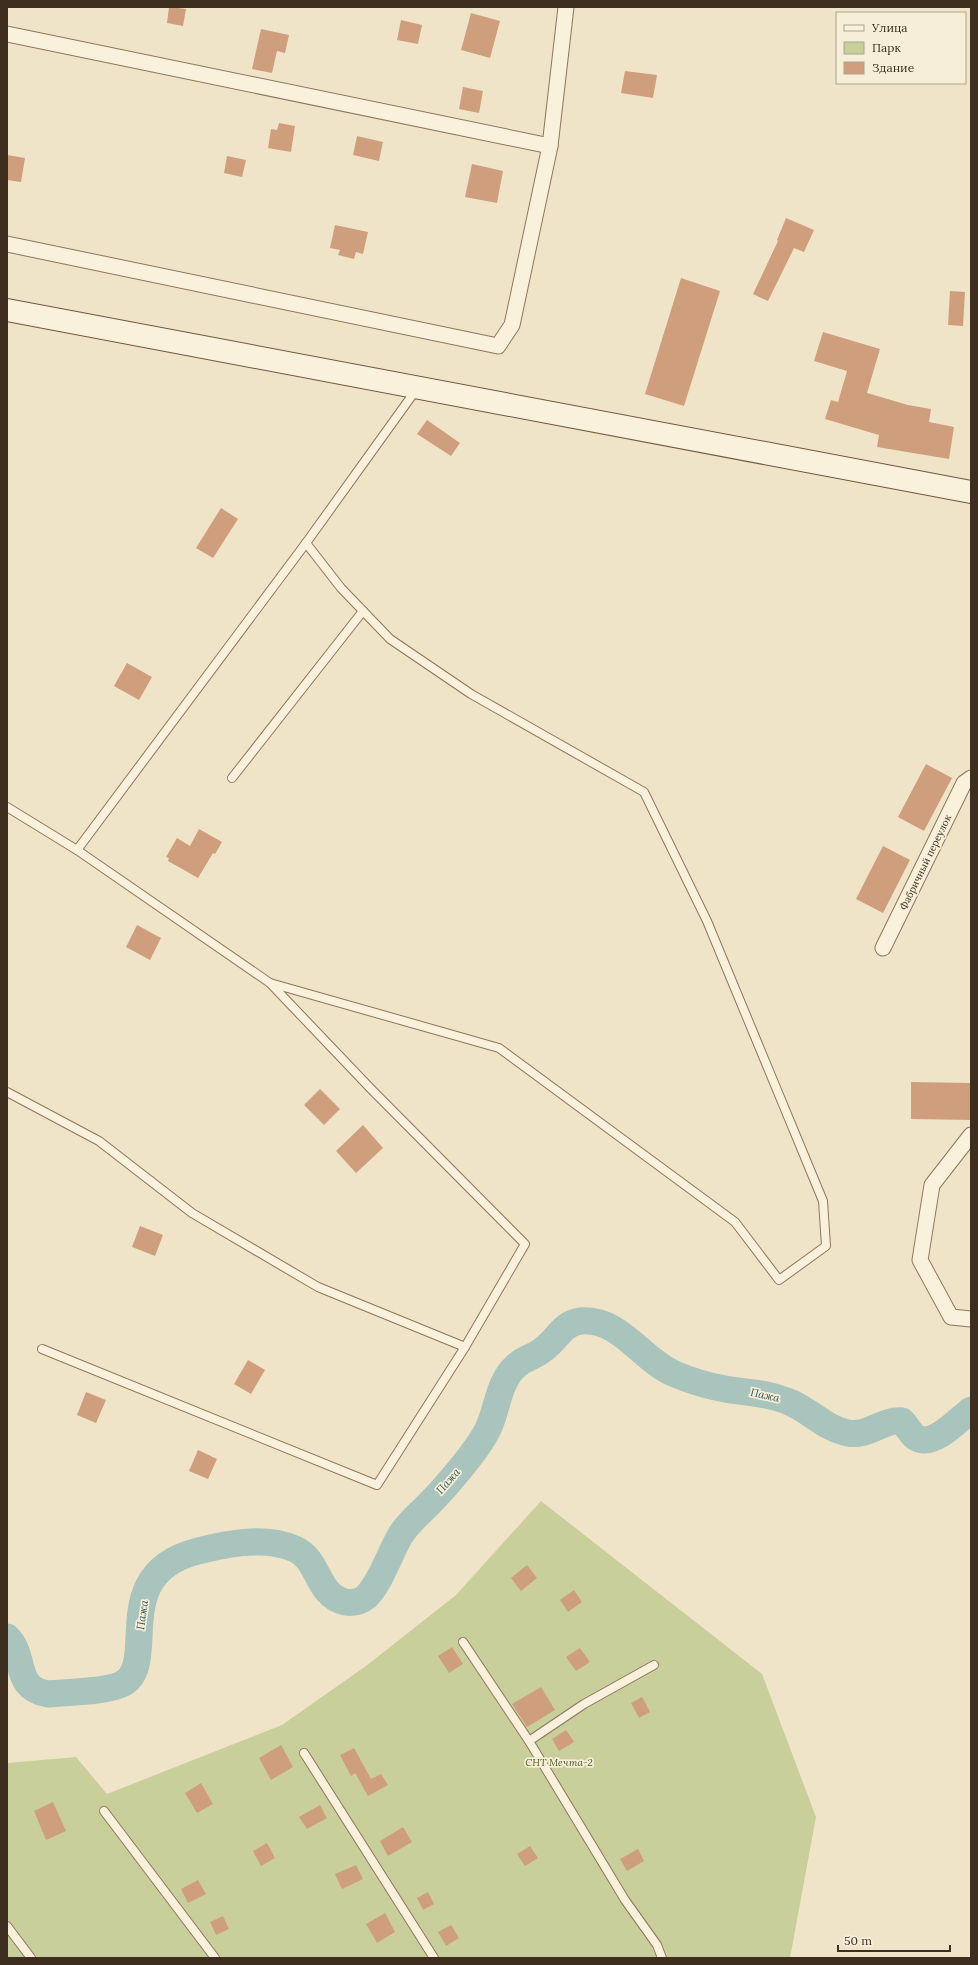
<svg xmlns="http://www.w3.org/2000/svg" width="978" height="1965" viewBox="0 0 978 1965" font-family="Lora,serif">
  <rect width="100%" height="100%" fill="#f0e4c8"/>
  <!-- green -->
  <polygon fill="#c9cf9b" points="541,1501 762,1674 816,1817 790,1958 7,1958 7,1763 76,1757 107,1794 282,1725 366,1666 456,1595"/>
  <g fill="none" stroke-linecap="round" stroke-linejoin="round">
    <!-- river -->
    <path stroke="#a9c4bc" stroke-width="27" d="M 7,1637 C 27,1656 12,1688 48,1694 C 67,1692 106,1692 122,1684 C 161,1664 106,1574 198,1551 C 228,1543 266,1536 295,1549 C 320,1560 316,1595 345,1602 C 352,1603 360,1602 366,1597 C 380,1584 390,1553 400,1536 C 407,1524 417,1516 427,1506 C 445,1488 477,1451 488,1429 C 498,1408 498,1382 516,1366 C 524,1358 537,1356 545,1348 C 558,1338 563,1323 581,1321 C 621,1318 642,1361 675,1374 C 691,1381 708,1386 725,1389 C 747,1393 764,1392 787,1401 C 809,1409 825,1429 848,1433 C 868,1437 883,1419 902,1421 C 907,1426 912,1437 919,1439 C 936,1445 959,1419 971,1410"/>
  </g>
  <!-- building -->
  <g fill="#cf9f7d">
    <polygon points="169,7 186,9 183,26 167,23"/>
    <polygon points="471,13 500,21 490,58 461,50"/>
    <polygon points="401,20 422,25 418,44 397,40"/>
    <polygon points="261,29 289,35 285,53 277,51 272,73 252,69"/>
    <polygon points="625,71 657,75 653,98 621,93"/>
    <polygon points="463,87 483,91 479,113 459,109"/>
    <polygon points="279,123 295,126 291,152 268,148 271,129 277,130"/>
    <polygon points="357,136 383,142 379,161 353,155"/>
    <polygon points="7,155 25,158 21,182 7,180"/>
    <polygon points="227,156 246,160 242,177 224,173"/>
    <polygon points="472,164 503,171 497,203 465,197"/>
    <polygon points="786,218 814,230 804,252 794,248 768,301 753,294 778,241 777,240"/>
    <polygon points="335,225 368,232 363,254 356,252 354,259 338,255 340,250 330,248"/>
    <polygon points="681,278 720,291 684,406 645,394"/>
    <polygon points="950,291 965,292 963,326 948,325"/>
    <polygon points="823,332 880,349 867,393 908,405 931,409 929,422 954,427 949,459 877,447 879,435 825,419 831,400 838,402 847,371 814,361"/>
    <polygon points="427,420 460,443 451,456 417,434"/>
    <polygon points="221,508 238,519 213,558 196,548"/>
    <polygon points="127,663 152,677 139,700 114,686"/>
    <polygon points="926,764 952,778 924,831 898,817"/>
    <polygon points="199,829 222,842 215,854 213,853 198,878 168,861 169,858 166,857 177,838 190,846"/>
    <polygon points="883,846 910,860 883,913 856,899"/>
    <polygon points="137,925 161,938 150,960 126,947"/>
    <polygon points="911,1082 971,1083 971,1120 911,1119"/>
    <polygon points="320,1089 340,1109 324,1125 304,1105"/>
    <polygon points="363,1125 383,1148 356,1173 336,1151"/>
    <polygon points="140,1226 163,1235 155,1256 132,1247"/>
    <polygon points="248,1360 265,1370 251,1394 234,1384"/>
    <polygon points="86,1392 106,1400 96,1423 77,1415"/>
    <polygon points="198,1450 217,1459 208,1479 189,1471"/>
    <polygon points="527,1565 537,1578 521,1591 511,1578"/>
    <polygon points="574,1590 582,1602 568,1612 560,1600"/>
    <polygon points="452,1647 463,1664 449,1673 438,1656"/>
    <polygon points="580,1648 590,1662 576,1671 566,1657"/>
    <polygon points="541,1687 555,1710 527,1727 512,1704"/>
    <polygon points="642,1697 650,1712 639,1718 631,1703"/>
    <polygon points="566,1730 574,1742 559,1751 552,1739"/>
    <polygon points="281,1745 293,1767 271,1780 259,1758"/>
    <polygon points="354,1748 371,1779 381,1774 388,1785 368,1796 355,1773 351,1776 340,1755"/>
    <polygon points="201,1783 213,1804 197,1813 185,1793"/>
    <polygon points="53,1802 66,1831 46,1840 34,1811"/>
    <polygon points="320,1805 327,1818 307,1829 299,1817"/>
    <polygon points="403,1827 412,1842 388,1856 380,1841"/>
    <polygon points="267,1843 275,1858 261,1866 253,1851"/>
    <polygon points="530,1846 538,1858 525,1866 517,1854"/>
    <polygon points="638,1849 644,1861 627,1871 620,1859"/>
    <polygon points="356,1865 363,1879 342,1889 335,1874"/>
    <polygon points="198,1880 206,1894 188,1903 181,1889"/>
    <polygon points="428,1892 434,1904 423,1910 417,1898"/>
    <polygon points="385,1913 395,1932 377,1943 366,1924"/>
    <polygon points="223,1916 229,1929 216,1935 210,1922"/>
    <polygon points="451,1925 459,1938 446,1946 438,1932"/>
  </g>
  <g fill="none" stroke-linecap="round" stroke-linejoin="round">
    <!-- service casing -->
    <g stroke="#8d765c" stroke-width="10">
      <g id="service">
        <polyline points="232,778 363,611"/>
        <polyline points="7,807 77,850 270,983 372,1090 525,1244 465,1347"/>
        <polyline points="77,850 306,543 416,390"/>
        <polyline points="270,983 499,1048 735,1222 779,1280 826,1246 823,1201 707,921 644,792 471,694 390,639 341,588 306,543"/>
        <polyline points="7,1092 99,1141 192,1213 318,1287 465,1347 377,1485 42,1349"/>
        <polyline points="463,1642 529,1741"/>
        <polyline points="654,1665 584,1704 529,1741 625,1900 657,1945 662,1958"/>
        <polyline points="304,1753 434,1958"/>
        <polyline points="104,1811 215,1958"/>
        <polyline points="7,1926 31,1958"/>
      </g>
    </g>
    <!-- minor casing -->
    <g stroke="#8d765c" stroke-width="17">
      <g id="minor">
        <polyline points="7,34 550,146"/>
        <polyline points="7,244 498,346 512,325 550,146 566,7"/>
        <polyline points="883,948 964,783 971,778"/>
        <polyline points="971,1135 932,1185 920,1260 951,1317 971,1319"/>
      </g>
    </g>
    <!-- secondary casing -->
    <g stroke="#6f573f" stroke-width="24">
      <polyline id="secondary" points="7,310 971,492"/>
    </g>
    <!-- service -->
    <use href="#service" stroke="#faf1dc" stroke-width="8"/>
    <!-- minor -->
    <use href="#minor" stroke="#faf1dc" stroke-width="15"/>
    <!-- secondary -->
    <use href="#secondary" stroke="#faf1dc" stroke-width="22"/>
  </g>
  <g text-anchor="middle" stroke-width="3.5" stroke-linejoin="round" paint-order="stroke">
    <!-- street labels -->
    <g font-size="10" fill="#3d2e20" stroke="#f7eed8">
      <text transform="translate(925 862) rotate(-64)" y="4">Фабричный переулок</text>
    </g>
    <!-- park labels -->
    <g font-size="10" font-style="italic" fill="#4d5a26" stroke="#f7eed8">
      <text x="559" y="1766">СНТ Мечта-2</text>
    </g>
    <!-- water labels -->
    <g font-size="11" font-style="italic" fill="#2f5d5a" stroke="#f7eed8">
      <text transform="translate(765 1395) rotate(12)" y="4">Пажа</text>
      <text transform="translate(448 1481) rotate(-49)" y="4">Пажа</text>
      <text transform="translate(142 1615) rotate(-82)" y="4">Пажа</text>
    </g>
  </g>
  <!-- border -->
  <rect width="978" height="1965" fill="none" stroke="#3d2e20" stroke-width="16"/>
  <!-- legend -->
  <rect x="836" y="12" width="130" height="72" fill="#f7eed8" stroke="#ada18e"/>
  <rect x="844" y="25" width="20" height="6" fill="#faf1dc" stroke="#ada18e"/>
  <text x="872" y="32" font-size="12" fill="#3d2e20">Улица</text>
  <rect x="844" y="42" width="20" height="12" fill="#c9cf9b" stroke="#ada18e"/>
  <text x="872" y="52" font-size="12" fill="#3d2e20">Парк</text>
  <rect x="844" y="62" width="20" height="12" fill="#cf9f7d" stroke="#ada18e"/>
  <text x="872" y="72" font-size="12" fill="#3d2e20">Здание</text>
  <!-- scale -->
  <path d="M838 1945v6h112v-6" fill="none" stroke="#3d2e20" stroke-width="2"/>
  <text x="844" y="1945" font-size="12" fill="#3d2e20" stroke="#f7eed8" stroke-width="3" paint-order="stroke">50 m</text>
</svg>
